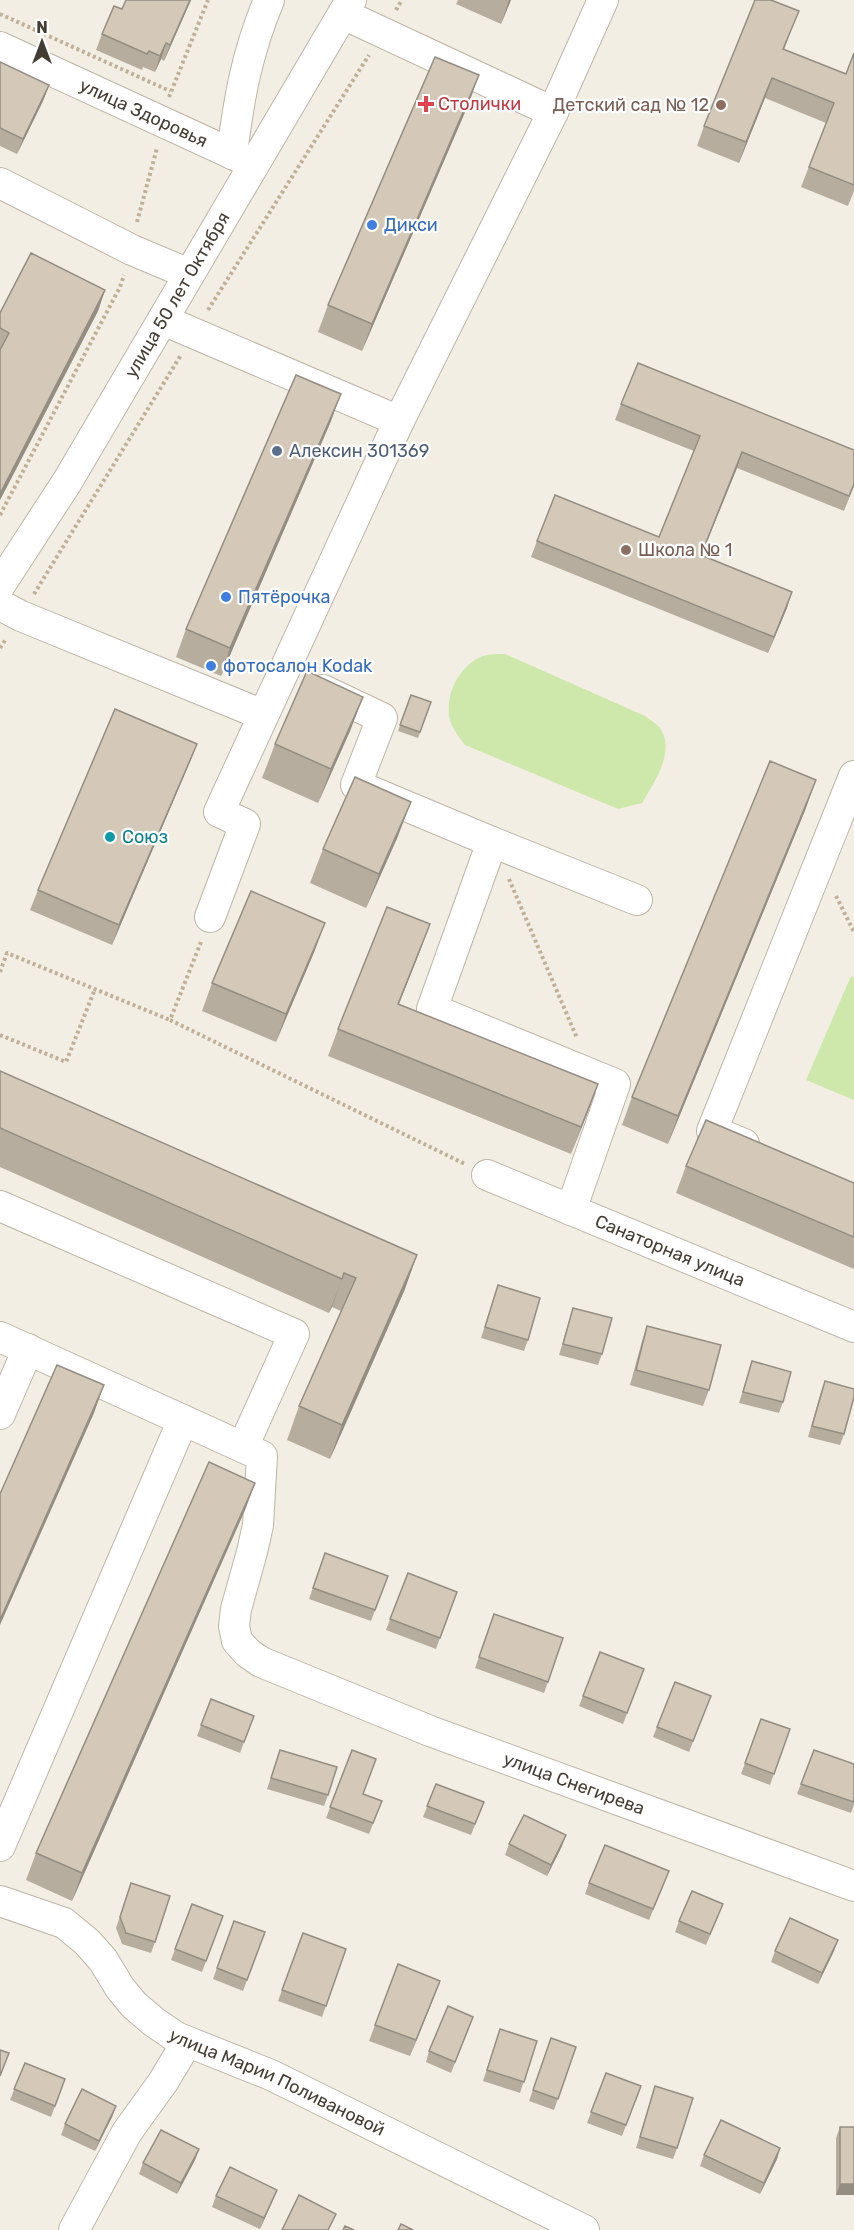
<svg xmlns="http://www.w3.org/2000/svg" width="854" height="2230" viewBox="0 0 854 2230" font-family="Rubik,sans-serif">
  <rect width="100%" height="100%" fill="#f2eee4"/>
  <!-- green -->
  <g fill="#cee8ac">
    <path d="M 505,654 L 645,716 C 650,720 657,724 660,728 C 676,751 654,783 642,803 L 618,809 L 465,745 C 458,736 451,727 449,716 C 446,691 461,663 486,655 C 491,654 499,654 505,654 Z"/>
    <polygon points="851,976 854,978 854,1100 806,1080"/>
  </g>
  <g fill="none" stroke-linecap="round" stroke-linejoin="round">
    <!-- minor casing -->
    <g stroke="#beb5a7" stroke-width="32">
      <g id="minor">
        <polyline points="343,14 553,112"/>
        <path id="s1" d="M 0,47 L 254,164"/>
        <path d="M 232,154 C 239,97 247,53 269,0"/>
        <polyline points="0,183 132,250 189,274"/>
        <polyline points="163,320 399,421"/>
        <path id="s2" d="M 0,585 L 67,482 L 351,0"/>
        <polyline points="0,605 21,616 263,715"/>
        <polyline points="323,690 382,718 356,785 492,842 432,1009 615,1084 571,1210"/>
        <polyline points="492,842 637,900"/>
        <polyline points="210,917 245,824 219,812 399,421 553,112 603,0"/>
        <polyline points="744,1144 712,1131 854,776"/>
        <path id="s3" d="M 487,1175 L 854,1327"/>
        <polyline points="0,1206 294,1334 243,1447"/>
        <path id="s4" d="M 0,1337 L 262,1456 L 258,1525 L 252,1552 L 236,1609 L 234,1626 L 237,1641 L 248,1653 L 261,1662 L 430,1731 L 854,1886"/>
        <polyline points="0,1414 28,1349"/>
        <polyline points="0,1846 183,1420"/>
        <path id="s5" d="M 0,1901 L 64,1923 L 87,1942 L 103,1960 L 120,1988 L 134,2005 L 154,2022 L 176,2037 L 271,2075 L 584,2230"/>
        <polyline points="74,2230 127,2132 163,2082 187,2042"/>
      </g>
    </g>
    <!-- path -->
    <g stroke="#c0b098" stroke-width="4" stroke-dasharray="3 3" stroke-linecap="butt">
      <polyline points="396,10 402,0"/>
      <polyline points="0,14 170,91"/>
      <polyline points="169,97 208,0"/>
      <polyline points="137,222 157,148"/>
      <polyline points="208,310 369,55"/>
      <polyline points="0,515 120,287 124,275"/>
      <polyline points="34,594 181,355"/>
      <polyline points="0,648 6,639"/>
      <polyline points="509,879 577,1038"/>
      <polyline points="836,896 854,932"/>
      <polyline points="201,942 170,1020 465,1164"/>
      <polyline points="0,972 7,953 170,1020"/>
      <polyline points="0,1035 66,1062 95,989"/>
    </g>
    <!-- minor -->
    <use href="#minor" stroke="#fff" stroke-width="30"/>
  </g>
  <!-- wall -->
  <g fill="#b6ad9f">
    <polygon points="191,0 164,61 161,59 155,72 143,67 142,70 96,50 102,34 122,9"/>
    <polygon points="458,0 511,0 501,24 456,4"/>
    <polygon points="791,31 784,50 846,74 854,53 854,191 848,206 801,187 826,123 765,98 739,163 697,146 704,126"/>
    <polygon points="0,62 49,85 43,101 17,154 0,146"/>
    <polygon points="469,103 362,351 318,332 328,305"/>
    <polygon points="105,290 98,311 0,500 0,313"/>
    <polygon points="621,404 854,486 844,511 737,468 701,555 787,608 768,653 531,557 537,541 659,537 694,451 615,420"/>
    <polygon points="331,421 221,676 176,657 186,629"/>
    <polygon points="411,695 431,702 418,738 398,731"/>
    <polygon points="363,697 350,731 318,803 262,778 275,744"/>
    <polygon points="197,744 189,764 112,945 30,910 38,890"/>
    <polygon points="806,808 668,1144 622,1125 632,1097"/>
    <polygon points="398,836 366,908 310,883 323,849"/>
    <polygon points="315,950 276,1042 202,1011 212,983"/>
    <polygon points="420,951 399,1004 598,1084 571,1154 328,1056 338,1029"/>
    <polygon points="0,1071 405,1289 330,1459 287,1440 299,1406 341,1311 332,1307 329,1313 0,1167"/>
    <polygon points="686,1166 854,1183 854,1269 676,1193"/>
    <polygon points="498,1285 528,1340 524,1351 481,1338"/>
    <polygon points="573,1308 602,1354 598,1365 559,1355"/>
    <polygon points="647,1326 709,1390 703,1406 630,1385 642,1341"/>
    <polygon points="752,1361 783,1402 779,1413 739,1403"/>
    <polygon points="825,1381 844,1434 840,1445 808,1437 821,1392"/>
    <polygon points="255,1483 245,1510 72,1901 26,1880 36,1853"/>
    <polygon points="325,1553 388,1576 371,1621 309,1599"/>
    <polygon points="408,1573 457,1592 436,1649 386,1630"/>
    <polygon points="494,1614 563,1638 544,1693 475,1668"/>
    <polygon points="600,1652 644,1669 623,1724 579,1706"/>
    <polygon points="711,1696 689,1752 653,1737 657,1727"/>
    <polygon points="211,1699 254,1716 240,1753 197,1736"/>
    <polygon points="761,1719 790,1729 770,1785 741,1774"/>
    <polygon points="280,1750 328,1795 324,1806 267,1789"/>
    <polygon points="352,1750 363,1794 382,1801 369,1834 326,1818"/>
    <polygon points="814,1750 854,1764 854,1805 851,1813 797,1794"/>
    <polygon points="436,1784 484,1802 471,1835 423,1817"/>
    <polygon points="509,1844 562,1846 547,1876 505,1855"/>
    <polygon points="665,1882 649,1920 585,1894 589,1883"/>
    <polygon points="131,1883 155,1942 151,1953 122,1944 116,1928"/>
    <polygon points="192,1904 223,1916 202,1972 171,1960"/>
    <polygon points="719,1915 706,1945 675,1932 679,1921"/>
    <polygon points="234,1921 265,1932 243,1991 213,1979"/>
    <polygon points="303,1933 346,1949 322,2017 278,2001"/>
    <polygon points="775,1951 834,1951 818,1984 771,1962"/>
    <polygon points="398,1964 434,1997 410,2056 369,2041"/>
    <polygon points="469,2028 451,2073 426,2062 429,2051"/>
    <polygon points="500,2029 537,2041 520,2093 483,2081"/>
    <polygon points="551,2038 576,2047 554,2110 529,2101"/>
    <polygon points="25,2063 65,2079 51,2117 10,2100"/>
    <polygon points="606,2073 641,2086 622,2136 587,2123"/>
    <polygon points="655,2086 677,2148 673,2159 636,2148"/>
    <polygon points="116,2106 112,2117 95,2151 61,2135 65,2124"/>
    <polygon points="840,2127 854,2195 836,2195 836,2138"/>
    <polygon points="780,2148 777,2159 760,2194 700,2166 704,2155"/>
    <polygon points="199,2149 195,2160 177,2194 139,2174 143,2163"/>
    <polygon points="277,2190 260,2229 212,2207 216,2196"/>
  </g>
  <!-- shaded-wall -->
  <g fill="#948d82">
    <polygon points="190,0 191,0 164,61 170,45"/>
    <polygon points="509,0 511,0 501,24"/>
    <polygon points="166,43 161,59 155,72 160,56"/>
    <polygon points="479,75 469,103 362,351 372,324"/>
    <polygon points="772,78 765,98 739,163 746,142"/>
    <polygon points="49,85 43,101 17,154 23,139"/>
    <polygon points="105,290 98,311 0,500 0,494"/>
    <polygon points="341,394 331,421 221,676 230,648"/>
    <polygon points="742,452 737,468 695,571 701,555"/>
    <polygon points="792,592 787,608 768,653 774,637"/>
    <polygon points="363,697 350,731 318,803 331,769"/>
    <polygon points="197,744 189,764 112,945 119,925"/>
    <polygon points="816,780 806,808 668,1144 678,1116"/>
    <polygon points="411,802 398,836 366,908 379,874"/>
    <polygon points="325,923 315,950 276,1042 286,1014"/>
    <polygon points="430,924 420,951 388,1031 398,1004"/>
    <polygon points="598,1084 588,1112 571,1154 581,1127"/>
    <polygon points="417,1255 405,1289 330,1459 342,1425"/>
    <polygon points="344,1273 332,1307 329,1313 342,1279"/>
    <polygon points="104,1385 94,1413 0,1625 0,1620"/>
    <polygon points="255,1483 245,1510 72,1901 82,1873"/>
    <polygon points="566,1835 562,1846 547,1876 551,1865"/>
    <polygon points="838,1940 834,1951 818,1984 822,1973"/>
    <polygon points="440,1981 434,1997 410,2056 416,2040"/>
    <polygon points="116,2106 112,2117 95,2151 99,2141"/>
    <polygon points="780,2148 777,2159 760,2194 764,2183"/>
    <polygon points="199,2149 195,2160 177,2194 181,2183"/>
    <polygon points="840,2184 854,2184 854,2195 836,2195"/>
    <polygon points="277,2190 273,2200 260,2229 264,2218"/>
  </g>
  <!-- building -->
  <g fill="#d4c9b9" stroke="#948d82" stroke-width="1.5">
    <polygon points="126,0 190,0 170,45 166,43 160,56 149,51 147,54 102,34 114,6 122,9"/>
    <polygon points="755,0 771,0 799,11 783,49 846,74 854,53 854,185 809,167 834,103 772,78 746,142 704,126"/>
    <polygon points="435,57 479,75 372,324 328,305"/>
    <polygon points="0,62 49,85 23,139 0,128"/>
    <polygon points="31,253 105,290 0,494 0,350 9,333 0,328 0,313"/>
    <polygon points="638,363 854,450 854,484 849,496 742,452 701,555 792,592 774,637 537,541 555,495 659,537 700,436 621,404"/>
    <polygon points="296,375 341,394 230,648 186,629"/>
    <polygon points="307,671 363,697 331,769 275,744"/>
    <polygon points="411,695 431,702 420,732 400,725"/>
    <polygon points="115,709 197,744 119,925 38,890"/>
    <polygon points="770,761 816,780 678,1116 632,1097"/>
    <polygon points="355,777 411,802 379,874 323,849"/>
    <polygon points="251,891 325,923 286,1014 212,983"/>
    <polygon points="387,907 430,924 398,1004 598,1084 581,1127 338,1029"/>
    <polygon points="0,1071 417,1255 342,1425 299,1406 356,1278 344,1273 342,1279 0,1128"/>
    <polygon points="706,1120 854,1183 854,1237 686,1166"/>
    <polygon points="498,1285 540,1298 528,1340 485,1327"/>
    <polygon points="573,1308 612,1318 602,1354 563,1344"/>
    <polygon points="647,1326 721,1345 709,1390 636,1370"/>
    <polygon points="752,1361 791,1372 783,1402 743,1392"/>
    <polygon points="57,1365 104,1385 0,1620 0,1494"/>
    <polygon points="825,1381 854,1389 854,1397 844,1434 812,1426"/>
    <polygon points="209,1462 255,1483 82,1873 36,1853"/>
    <polygon points="325,1553 388,1576 375,1610 313,1588"/>
    <polygon points="408,1573 457,1592 440,1638 390,1619"/>
    <polygon points="494,1614 563,1638 548,1682 479,1657"/>
    <polygon points="600,1652 644,1669 627,1713 583,1696"/>
    <polygon points="675,1682 711,1696 693,1741 657,1727"/>
    <polygon points="211,1699 254,1716 244,1742 201,1725"/>
    <polygon points="761,1719 790,1729 774,1774 745,1763"/>
    <polygon points="280,1750 337,1767 328,1795 271,1778"/>
    <polygon points="352,1750 376,1759 363,1794 382,1801 373,1823 330,1807"/>
    <polygon points="814,1750 854,1764 854,1802 801,1784"/>
    <polygon points="436,1784 484,1802 475,1824 427,1806"/>
    <polygon points="524,1815 566,1835 551,1865 509,1844"/>
    <polygon points="605,1845 669,1871 653,1909 589,1883"/>
    <polygon points="131,1883 170,1896 155,1942 126,1933 120,1917"/>
    <polygon points="692,1891 723,1904 710,1934 679,1921"/>
    <polygon points="192,1904 223,1916 206,1961 175,1949"/>
    <polygon points="790,1918 838,1940 822,1973 775,1951"/>
    <polygon points="234,1921 265,1932 247,1980 217,1968"/>
    <polygon points="303,1933 346,1949 326,2006 282,1990"/>
    <polygon points="398,1964 440,1981 416,2040 375,2025"/>
    <polygon points="448,2006 473,2017 455,2062 429,2051"/>
    <polygon points="500,2029 537,2041 524,2082 487,2070"/>
    <polygon points="551,2038 576,2047 558,2099 533,2090"/>
    <polygon points="0,2050 9,2053 0,2076"/>
    <polygon points="25,2063 65,2079 55,2106 14,2089"/>
    <polygon points="606,2073 641,2086 626,2125 591,2112"/>
    <polygon points="655,2086 693,2098 677,2148 640,2137"/>
    <polygon points="82,2089 116,2106 99,2141 65,2124"/>
    <polygon points="721,2120 780,2148 764,2183 704,2155"/>
    <rect x="840" y="2127" width="14" height="57"/>
    <polygon points="161,2130 199,2149 181,2183 143,2163"/>
    <polygon points="230,2167 277,2190 264,2218 216,2196"/>
    <polygon points="299,2195 336,2214 328,2230 282,2230"/>
    <polygon points="401,2224 413,2230 398,2230"/>
    <polygon points="345,2226 354,2230 343,2230"/>
  </g>
  <!-- markers -->
  <path fill="#e0444e" stroke="#fff" stroke-width="2" d="M423 95h6v6h6v6h-6v6h-6v-6h-6v-6h6z"/>
  <g fill="#8d6e63" stroke="#fff" stroke-width="2">
    <circle cx="721" cy="105" r="6"/>
    <circle cx="626" cy="550" r="6"/>
  </g>
  <g fill="#3f7fe0" stroke="#fff" stroke-width="2">
    <circle cx="372" cy="225" r="6"/>
    <circle cx="226" cy="597" r="6"/>
    <circle cx="211" cy="666" r="6"/>
  </g>
  <circle fill="#5c6f8a" stroke="#fff" stroke-width="2" cx="277" cy="451" r="6"/>
  <circle fill="#0f9aa8" stroke="#fff" stroke-width="2" cx="110" cy="837" r="6"/>
  <g text-anchor="middle" stroke-width="4.5" stroke-linejoin="round" paint-order="stroke">
    <!-- health labels -->
    <g font-size="18" fill="#be3a42" stroke="#fff" text-anchor="start">
      <text x="438" y="110">Столички</text>
    </g>
    <!-- education labels -->
    <g font-size="18" fill="#785e54" stroke="#fff" text-anchor="end">
      <text x="709" y="111">Детский сад № 12</text>
      <text x="638" y="556" text-anchor="start">Школа № 1</text>
    </g>
    <!-- street labels -->
    <g font-size="18" fill="#443d34" stroke="#fff">
      <text dy="6" stroke="none"><textPath href="#s1" startOffset="158">улица Здоровья</textPath></text>
      <text dy="6" stroke="none"><textPath href="#s2" startOffset="340">улица 50 лет Октября</textPath></text>
      <text dy="6" stroke="none"><textPath href="#s3" startOffset="198">Санаторная улица</textPath></text>
      <text dy="6" stroke="none"><textPath href="#s4" startOffset="844">улица Снегирева</textPath></text>
      <text dy="6" stroke="none"><textPath href="#s5" startOffset="340">улица Марии Поливановой</textPath></text>
    </g>
    <!-- shop labels -->
    <g font-size="18" fill="#366cbe" stroke="#fff" text-anchor="start">
      <text x="384" y="231">Дикси</text>
      <text x="238" y="603">Пятёрочка</text>
      <text x="223" y="672">фотосалон Kodak</text>
    </g>
    <!-- service labels -->
    <g font-size="18" fill="#4e5e75" stroke="#fff" text-anchor="start">
      <text x="289" y="457">Алексин 301369</text>
    </g>
    <!-- culture labels -->
    <g font-size="18" fill="#0d838f" stroke="#fff" text-anchor="start">
      <text x="122" y="843">Союз</text>
    </g>
  </g>
  <!-- north arrow -->
  <g transform="translate(42 42)" stroke="#ffffff" stroke-width="4.5" paint-order="stroke">
  <path d="M0-4.5L10 22L0 15L-10 22Z" fill="#443d34"/>
  <text y="-9" font-size="16" font-weight="bold" text-anchor="middle" fill="#443d34">N</text>
  </g>
</svg>
